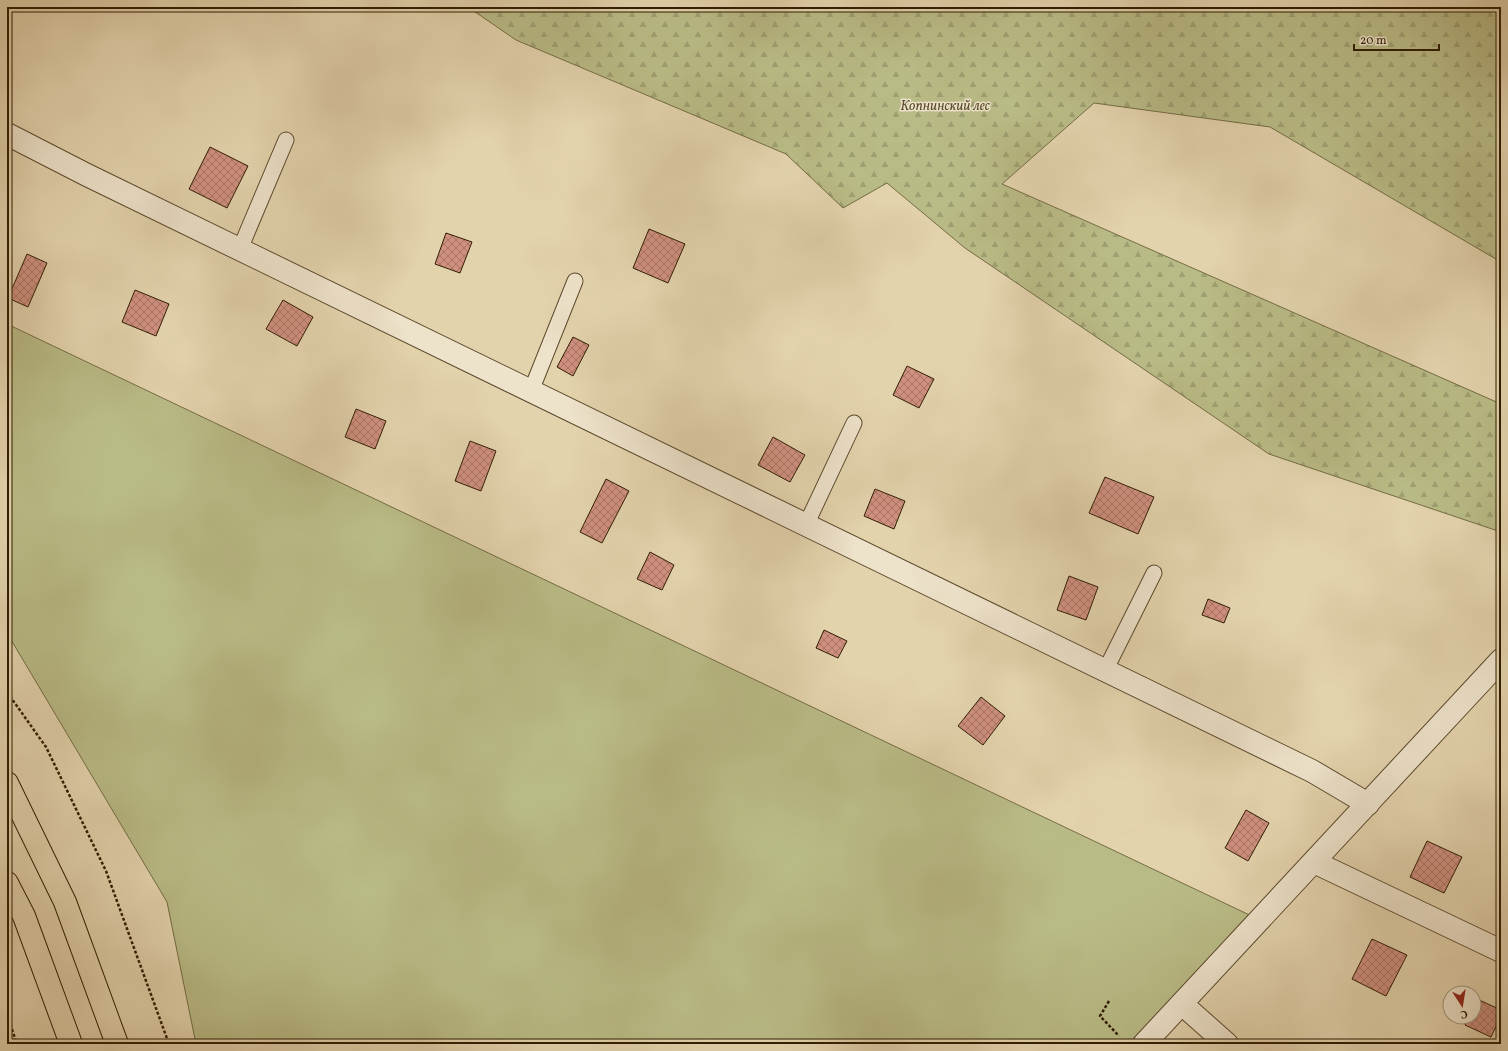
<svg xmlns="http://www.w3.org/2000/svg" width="1508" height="1051" viewBox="0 0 1508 1051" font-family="Vollkorn,serif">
  <defs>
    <pattern id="forest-firs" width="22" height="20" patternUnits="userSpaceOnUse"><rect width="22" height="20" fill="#b9bb86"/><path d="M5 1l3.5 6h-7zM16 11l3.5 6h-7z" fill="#9fa072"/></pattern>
    <pattern id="building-cross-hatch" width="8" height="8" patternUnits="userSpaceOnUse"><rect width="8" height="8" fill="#d09080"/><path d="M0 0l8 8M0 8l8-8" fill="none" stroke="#a97567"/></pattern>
  </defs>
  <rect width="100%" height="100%" fill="#e3d3ad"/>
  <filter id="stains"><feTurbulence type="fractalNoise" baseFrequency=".005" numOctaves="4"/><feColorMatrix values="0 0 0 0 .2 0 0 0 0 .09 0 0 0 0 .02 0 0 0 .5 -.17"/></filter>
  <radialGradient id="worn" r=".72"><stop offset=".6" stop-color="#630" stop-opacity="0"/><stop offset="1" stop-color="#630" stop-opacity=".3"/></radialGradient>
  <!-- green -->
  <polygon fill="#b9bb86" stroke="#746c44" points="7,324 1260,920 1144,1044 196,1044 167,902 7,633"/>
  <!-- forest -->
  <polygon fill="url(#forest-firs)" stroke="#746c44" points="468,7 1501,7 1501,262 1270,127 1094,103 1002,184 1501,404 1501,532 1269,454 965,248 887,183 843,208 786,154 516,40"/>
  <!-- building -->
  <g fill="url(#building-cross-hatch)" stroke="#2f1d02">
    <polygon points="210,147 248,166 227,208 189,189"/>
    <polygon points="649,229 685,244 668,283 633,268"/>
    <polygon points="446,233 472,242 460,273 435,264"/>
    <polygon points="27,254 47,263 28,307 8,298"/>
    <polygon points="135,290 169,304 156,336 122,322"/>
    <polygon points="283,300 313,317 297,346 266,329"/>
    <polygon points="573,337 589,345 573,376 557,367"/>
    <polygon points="907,366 934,379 919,408 893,395"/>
    <polygon points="356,409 386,421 375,449 345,437"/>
    <polygon points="773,437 805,455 790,482 758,465"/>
    <polygon points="470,441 496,451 481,491 455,481"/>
    <polygon points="1105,477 1154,497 1138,534 1089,513"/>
    <polygon points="606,479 629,491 602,543 580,532"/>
    <polygon points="875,489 905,501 894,529 864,516"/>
    <polygon points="650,552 674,565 662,590 637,579"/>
    <polygon points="1069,576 1098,587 1086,620 1057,610"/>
    <polygon points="1208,599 1230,608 1224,623 1202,615"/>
    <polygon points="824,630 847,641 838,658 816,648"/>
    <polygon points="981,697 1005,716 983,745 958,726"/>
    <polygon points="1246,810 1269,823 1248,861 1225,848"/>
    <polygon points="1427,841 1462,857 1444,893 1410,877"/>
    <polygon points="1372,939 1407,955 1386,996 1352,979"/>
    <polygon points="1477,999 1501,1010 1501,1016 1491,1037 1465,1025 1468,1017 1474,1017 1474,1005"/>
  </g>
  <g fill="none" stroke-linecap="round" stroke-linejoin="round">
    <!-- service casing -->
    <g stroke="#5c4a2d" stroke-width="17">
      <g id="service">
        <polyline points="240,249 286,140"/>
        <polyline points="531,391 575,281"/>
        <polyline points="806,525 854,423"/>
        <polyline points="1105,671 1154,573"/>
      </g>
    </g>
    <!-- minor casing -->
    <g stroke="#5c4a2d" stroke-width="24">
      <g id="minor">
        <polyline points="7,134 87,175 1312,771 1368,804"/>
        <polyline points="1314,862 1501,951"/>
        <polyline points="1182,1004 1227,1044"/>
        <polyline points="1144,1044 1501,660"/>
      </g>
    </g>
    <!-- primary casing -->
    <g stroke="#2f1d02" stroke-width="24">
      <g id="primary">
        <polyline points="7,783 65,902 117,1044"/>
        <polyline points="7,883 24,916 71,1044"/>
      </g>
    </g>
    <!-- path -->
    <g stroke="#2f1d02" stroke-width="2.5" stroke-dasharray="3 2" stroke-linecap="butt">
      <polyline points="7,692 46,747 106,871 169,1044"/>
      <polyline points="1109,1001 1100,1016 1119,1036"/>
      <polyline points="7,1015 17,1044"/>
    </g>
    <!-- service -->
    <use href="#service" stroke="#ede2ca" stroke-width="15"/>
    <!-- minor -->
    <use href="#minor" stroke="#ede2ca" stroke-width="22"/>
    <!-- primary -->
    <use href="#primary" stroke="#e3d3ad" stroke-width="22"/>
  </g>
  <g text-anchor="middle" stroke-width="3" stroke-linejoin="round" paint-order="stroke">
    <!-- park labels -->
    <g font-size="14" font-style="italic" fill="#584c2a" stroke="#ede2ca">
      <text x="945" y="110">Копнинский лес</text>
    </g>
  </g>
  <!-- margin -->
  <rect width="1508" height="1051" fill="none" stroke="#e3d3ad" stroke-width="24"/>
  <rect x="8" y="8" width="1492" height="1035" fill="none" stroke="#2f1d02" stroke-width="2"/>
  <rect x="12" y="12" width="1484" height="1027" fill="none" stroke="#2f1d02"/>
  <!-- north arrow -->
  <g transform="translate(1462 1005) rotate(168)"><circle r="19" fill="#ede2ca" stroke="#a1937a"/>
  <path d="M0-3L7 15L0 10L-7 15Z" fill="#8f2418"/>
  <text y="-6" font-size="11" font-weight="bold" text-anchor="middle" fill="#2f1d02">С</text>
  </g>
  <!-- scale -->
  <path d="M1354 44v6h85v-6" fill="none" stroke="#2f1d02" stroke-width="2"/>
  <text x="1360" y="44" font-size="12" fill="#2f1d02" stroke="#ede2ca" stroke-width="3" paint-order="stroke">20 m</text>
  <rect width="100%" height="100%" filter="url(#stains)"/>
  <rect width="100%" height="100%" fill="url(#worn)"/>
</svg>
